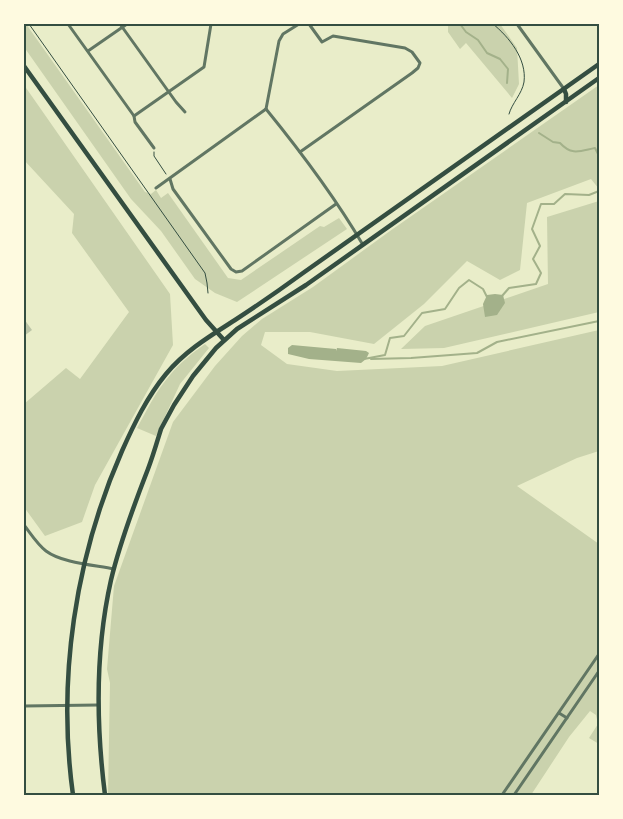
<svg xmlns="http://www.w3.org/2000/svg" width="623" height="819" viewBox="0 0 623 819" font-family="Spectral,serif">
  <rect width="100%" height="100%" fill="#e9edc9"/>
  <!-- green -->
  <g fill="#cad2ad">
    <polygon points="24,24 26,24 145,192 151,194 156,190 161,198 168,193 228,278 241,280 320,226 324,227 339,218 347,229 237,302 215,293 195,279 161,231 131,199 24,47"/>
    <polygon points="448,24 500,24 517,48 519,84 512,98 466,43 460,49 448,32"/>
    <polygon points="24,85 170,294 173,345 95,485 82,522 45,536 24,507 24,404 66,368 80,379 129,312 72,233 74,214 24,160"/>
    <polygon points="599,85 599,189 591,179 527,203 520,270 500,280 467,261 424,304 374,344 310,332 265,332 261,345 287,364 337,371 442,366 599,330 599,451 577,458 517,486 599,544 599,744 589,738 598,724 596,715 590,711 569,737 531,795 108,795 110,683 107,669 114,586 173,422 215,366 242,336 262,319 313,287 390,231"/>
    <polygon points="599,201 599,312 444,348 401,349 425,326 548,284 547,217"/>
    <path d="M 205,344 L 209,348 L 180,384 L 156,436 L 137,428 C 147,410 156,391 170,375 C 180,363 192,353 205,344 Z"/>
  </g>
  <!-- water -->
  <g fill="#a3b18a">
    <polygon points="495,294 503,295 505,303 497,315 485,317 483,304 487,295"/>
    <polygon points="292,345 336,349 336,351 337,348 366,351 369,353 366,359 361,363 309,359 288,354 288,348"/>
  </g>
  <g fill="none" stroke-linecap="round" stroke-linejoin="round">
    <!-- stream -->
    <g stroke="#a3b18a" stroke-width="2">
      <polyline points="460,24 466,32 478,40 487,53 500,59 508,69 507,83"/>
      <path d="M 539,133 L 553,142 L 560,143 C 572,156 580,151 595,148 L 599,156"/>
      <polyline points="502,296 509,288 536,284 541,273 533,259 540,246 532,229 541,204 554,204 565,194 589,195 599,191"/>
      <polyline points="364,359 385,355 390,338 404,336 422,313 445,309 459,288 469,280 483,289 487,297"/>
      <polyline points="371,359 411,358 477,353 497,342 599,321"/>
    </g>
  </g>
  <!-- building -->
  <polygon fill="#bcc5a7" points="24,319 32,330 24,336"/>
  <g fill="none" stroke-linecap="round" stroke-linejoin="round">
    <!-- path -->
    <g stroke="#344e41" stroke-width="1">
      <polyline points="29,24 205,273 207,283 208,293"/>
      <path d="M 493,24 C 509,37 527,59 524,82 C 522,94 512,103 509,114"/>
      <polyline points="154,152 154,156 166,174"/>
    </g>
    <!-- minor -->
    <g stroke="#617663" stroke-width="3">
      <polyline points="68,24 134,116 204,67 211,24"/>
      <polyline points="120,24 176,102 185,112"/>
      <polyline points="517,24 564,89"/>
      <polyline points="88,51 127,24"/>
      <path d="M 266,109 C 301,152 335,197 363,245"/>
      <polyline points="266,109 279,41 283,34 299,24"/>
      <polyline points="134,116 135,122 154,148"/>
      <polyline points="300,152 412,73 418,68 420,63 412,52 405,48 333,36 322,42 309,24"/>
      <polyline points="170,179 173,189 231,269 236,272 242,271 336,204"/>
      <polyline points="156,188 266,109"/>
      <path d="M 24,525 C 31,534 37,544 46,551 C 62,563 94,565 114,569"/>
      <polyline points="24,706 98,705"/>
      <polyline points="559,713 567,718"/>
      <polyline points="502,795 599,654"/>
      <polyline points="514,795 599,671"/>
    </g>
    <!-- secondary -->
    <g stroke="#344e41" stroke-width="4.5">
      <polyline points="24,66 206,320 224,340"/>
      <polyline points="564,89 566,94 566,102"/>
      <path d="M 73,795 C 57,679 75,558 122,451 C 134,424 147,397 166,374 C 185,351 210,336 235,320 C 258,305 281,289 303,273 C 402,203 501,134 599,64"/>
      <path d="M 105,795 C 96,724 95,651 111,580 C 120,542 134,505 148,469 C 153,456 157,442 161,429 L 174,405 L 193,376 L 216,348 L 237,329 L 306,285 L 599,78"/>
    </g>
  </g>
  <!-- border -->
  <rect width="623" height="819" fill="none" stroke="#fefae0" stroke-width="50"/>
  <rect x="25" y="25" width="573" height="769" fill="none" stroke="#344e41" stroke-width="2"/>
</svg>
